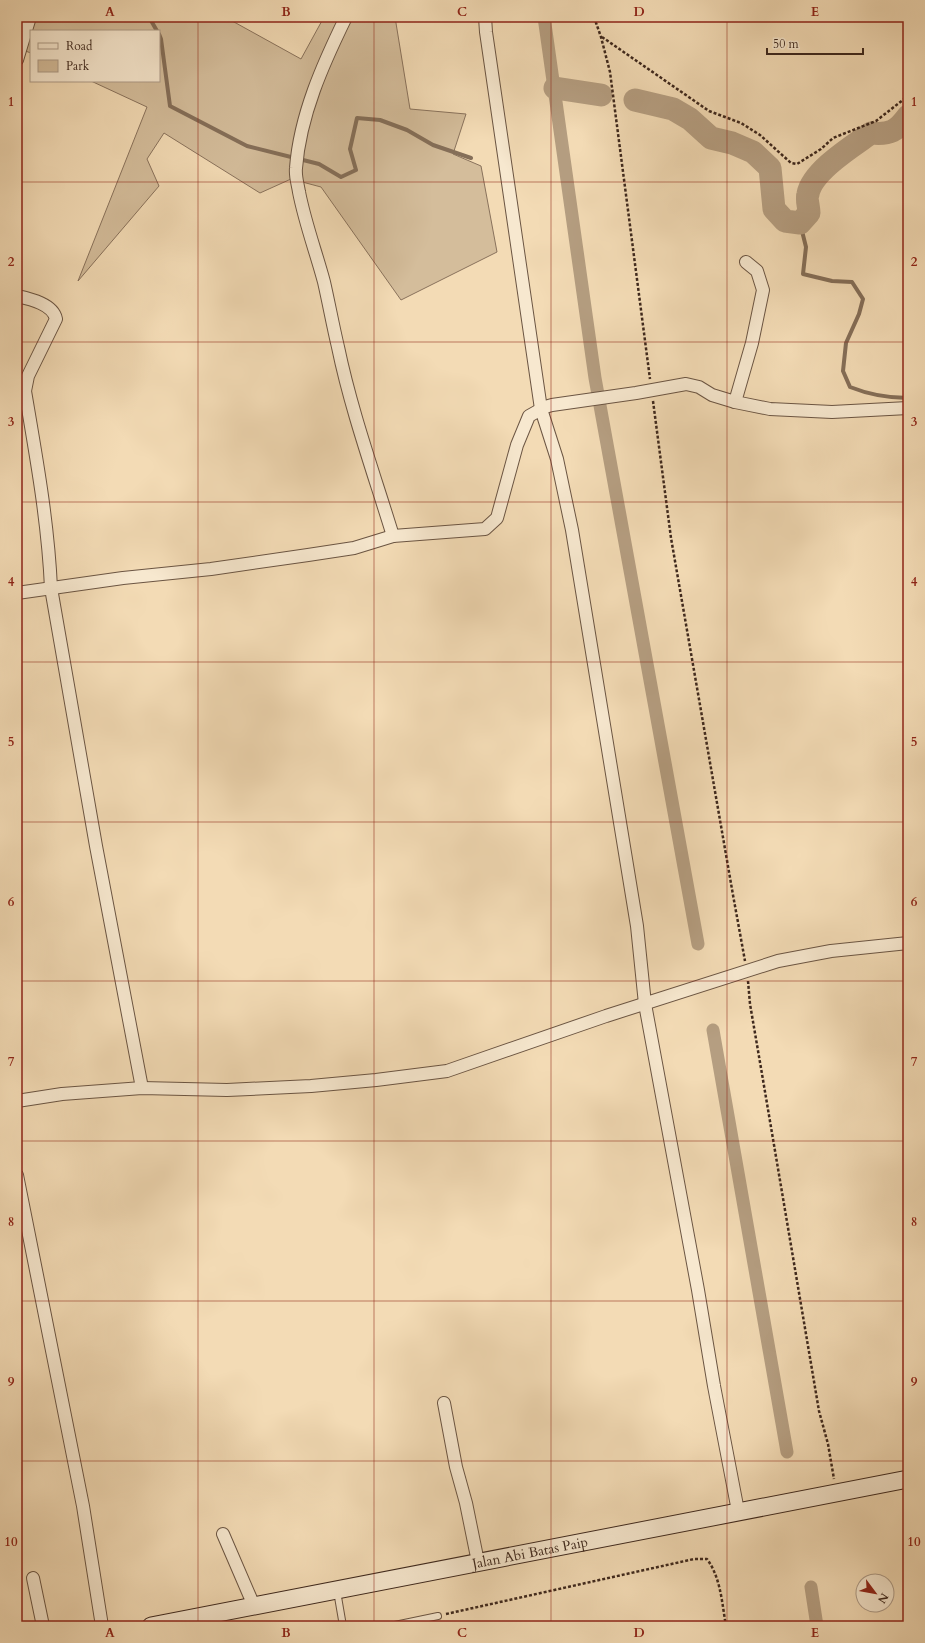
<svg xmlns="http://www.w3.org/2000/svg" width="925" height="1643" viewBox="0 0 925 1643" font-family="Cardo,serif">
  <rect width="100%" height="100%" fill="#f3dbb5"/>
  <filter id="stains"><feTurbulence type="fractalNoise" baseFrequency=".005" numOctaves="4"/><feColorMatrix values="0 0 0 0 .2 0 0 0 0 .09 0 0 0 0 .02 0 0 0 .5 -.17"/></filter>
  <radialGradient id="worn" r=".72"><stop offset=".6" stop-color="#630" stop-opacity="0"/><stop offset="1" stop-color="#630" stop-opacity=".3"/></radialGradient>
  <!-- green -->
  <polygon fill="#d4bd9b" stroke="#89725c" points="17,17 225,17 301,59 324,17 395,17 410,109 466,114 453,154 481,166 497,252 401,300 321,187 291,179 260,193 164,133 147,159 159,186 78,281 147,107 91,81 159,81 159,31 31,31 31,53 17,48"/>
  <g fill="none" stroke-linecap="round" stroke-linejoin="round">
    <!-- stream -->
    <g stroke="#856f59" stroke-width="4">
      <polyline points="149,17 157,31"/>
      <polyline points="159,34 161,39 170,106 247,146 319,164 341,177 356,170 350,149 357,118 380,120 407,130 433,145 471,158"/>
      <path d="M 800,223 L 806,247 L 803,274 L 832,281 L 852,282 L 863,299 L 859,314 L 846,343 L 843,371 L 850,387 C 870,395 886,398 908,398"/>
    </g>
    <!-- canal -->
    <g stroke="#b59e81" stroke-width="13">
      <polyline points="544,17 595,378 698,944"/>
      <polyline points="713,1030 787,1452"/>
      <polyline points="811,1587 817,1626"/>
    </g>
    <!-- river -->
    <g stroke="#b59e81" stroke-width="23">
      <polyline points="555,88 601,95"/>
      <path d="M 635,100 L 673,109 L 690,119 L 711,138 L 732,143 L 753,152 L 770,168 L 774,209 L 785,221 L 800,223 L 809,213 C 809,207 806,199 808,194 C 812,171 853,146 871,133 C 890,135 897,131 908,116"/>
    </g>
    <!-- lane casing -->
    <g stroke="#6b5543" stroke-width="8">
      <g id="lane">
        <polyline points="337,1591 343,1626"/>
        <polyline points="390,1626 438,1616"/>
      </g>
    </g>
    <!-- street casing -->
    <g stroke="#6b5543" stroke-width="14">
      <g id="street">
        <path d="M 346,17 C 323,64 300,115 296,168 C 295,176 298,185 299,192 C 305,223 316,252 324,282 C 329,304 333,326 338,347 C 351,410 374,474 393,536"/>
        <polyline points="485,17 486,32 541,409 557,459 572,530 637,926 645,1004 698,1290 714,1386 738,1511"/>
        <polyline points="17,60 30,17"/>
        <path d="M 17,296 C 30,299 53,304 56,319 L 28,376 L 25,391 C 36,456 48,521 51,588 L 96,846 L 142,1088"/>
        <polyline points="735,402 752,343 763,290 757,271 746,262"/>
        <polyline points="17,593 123,578 211,569 308,555 354,548 393,536 485,529 497,518 517,445 529,416 545,407 552,405 636,393 686,384 699,387 712,395 735,402 770,409 832,412 908,408"/>
        <polyline points="17,1101 62,1094 142,1088 227,1090 311,1086 376,1080 447,1071 606,1016 778,961 831,951 908,943"/>
        <polyline points="17,1175 83,1506 102,1626"/>
        <polyline points="444,1403 456,1467 466,1503 478,1562"/>
        <polyline points="223,1534 254,1606"/>
        <polyline points="33,1578 43,1626"/>
      </g>
    </g>
    <!-- secondary casing -->
    <g stroke="#3e281d" stroke-width="19">
      <g id="secondary">
        <path id="s1" d="M 151,1626 L 908,1479"/>
      </g>
    </g>
    <!-- path -->
    <g stroke="#3e281d" stroke-width="2.5" stroke-dasharray="3 2" stroke-linecap="butt">
      <polyline points="594,17 601,37 610,72 650,379"/>
      <polyline points="602,37 709,111 741,123 760,135 791,163 797,164 821,149 833,138 876,121 908,96"/>
      <polyline points="653,401 671,538 733,895 745,961"/>
      <polyline points="748,981 750,1004 762,1074 819,1411 828,1444 834,1479"/>
      <path d="M 446,1614 L 694,1559 L 707,1559 C 721,1578 722,1604 726,1626"/>
    </g>
    <!-- lane -->
    <use href="#lane" stroke="#f7e8cf" stroke-width="6"/>
    <!-- street -->
    <use href="#street" stroke="#f7e8cf" stroke-width="12"/>
    <!-- secondary -->
    <use href="#secondary" stroke="#f7e8cf" stroke-width="17"/>
  </g>
  <!-- grid -->
  <path fill="none" stroke="#8f2418" stroke-width="1" stroke-opacity="0.55" d="M 198,17 L 198,1626M 374,17 L 374,1626M 551,17 L 551,1626M 727,17 L 727,1626M 17,182 L 908,182M 17,342 L 908,342M 17,502 L 908,502M 17,662 L 908,662M 17,822 L 908,822M 17,981 L 908,981M 17,1141 L 908,1141M 17,1301 L 908,1301M 17,1461 L 908,1461"/>
  <g text-anchor="middle" stroke-width="4" stroke-linejoin="round" paint-order="stroke">
    <!-- street labels -->
    <g font-size="14" fill="#3e281d" stroke="#f7e8cf">
      <text dy="5" stroke="none"><textPath href="#s1" startOffset="386">Jalan Abi Batas Paip</textPath></text>
    </g>
  </g>
  <!-- margin -->
  <rect width="925" height="1643" fill="none" stroke="#f3dbb5" stroke-width="44"/>
  <!-- legend -->
  <rect x="30" y="30" width="130" height="52" fill="#f7e8cf" stroke="#ad9b88"/>
  <rect x="38" y="43" width="20" height="6" fill="#f7e8cf" stroke="#ad9b88"/>
  <text x="66" y="50" font-size="12" fill="#3e281d">Road</text>
  <rect x="38" y="60" width="20" height="12" fill="#d4bd9b" stroke="#ad9b88"/>
  <text x="66" y="70" font-size="12" fill="#3e281d">Park</text>
  <!-- north arrow -->
  <g transform="translate(875 1593) rotate(122)"><circle r="19" fill="#f7e8cf" stroke="#ad9b88"/>
  <path d="M0-3L7 15L0 10L-7 15Z" fill="#8f2418"/>
  <text y="-6" font-size="11" font-weight="bold" text-anchor="middle" fill="#3e281d">N</text>
  </g>
  <!-- scale -->
  <path d="M767 48v6h96v-6" fill="none" stroke="#3e281d" stroke-width="2"/>
  <text x="773" y="48" font-size="12" fill="#3e281d" stroke="#f7e8cf" stroke-width="3" paint-order="stroke">50 m</text>
  <rect x="22" y="22" width="881" height="1599" fill="none" stroke="#8f2418" stroke-width="1.5"/>
  <g font-size="13" text-anchor="middle" font-weight="bold" fill="#8f2418">
    <text x="110" y="16">A</text>
    <text x="286" y="16">B</text>
    <text x="462" y="16">C</text>
    <text x="639" y="16">D</text>
    <text x="815" y="16">E</text>
    <text x="11" y="106">1</text>
    <text x="914" y="106">1</text>
    <text x="11" y="266">2</text>
    <text x="914" y="266">2</text>
    <text x="11" y="426">3</text>
    <text x="914" y="426">3</text>
    <text x="11" y="586">4</text>
    <text x="914" y="586">4</text>
    <text x="11" y="746">5</text>
    <text x="914" y="746">5</text>
    <text x="11" y="906">6</text>
    <text x="914" y="906">6</text>
    <text x="11" y="1066">7</text>
    <text x="914" y="1066">7</text>
    <text x="11" y="1226">8</text>
    <text x="914" y="1226">8</text>
    <text x="11" y="1386">9</text>
    <text x="914" y="1386">9</text>
    <text x="11" y="1546">10</text>
    <text x="914" y="1546">10</text>
    <text x="110" y="1637">A</text>
    <text x="286" y="1637">B</text>
    <text x="462" y="1637">C</text>
    <text x="639" y="1637">D</text>
    <text x="815" y="1637">E</text>
  </g>
  <rect width="100%" height="100%" filter="url(#stains)"/>
  <rect width="100%" height="100%" fill="url(#worn)"/>
</svg>
